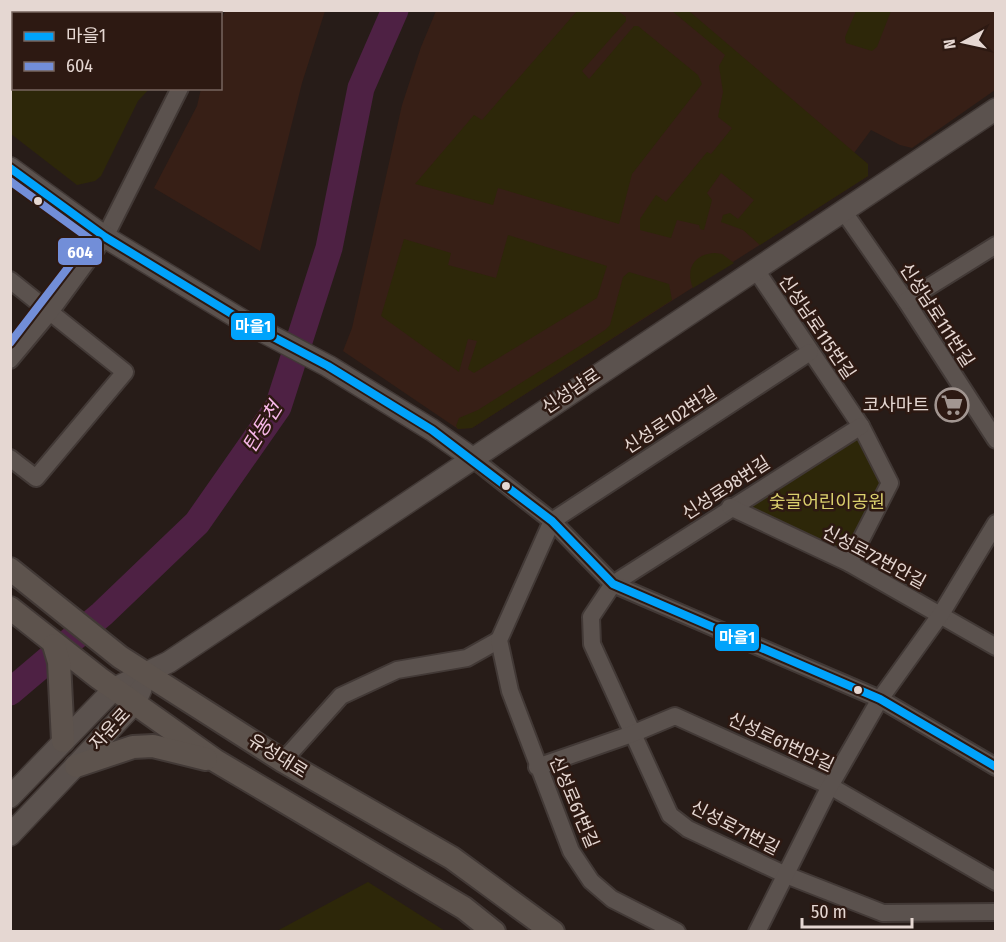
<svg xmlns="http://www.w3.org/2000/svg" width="1006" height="942" viewBox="0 0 1006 942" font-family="'Fira Sans Condensed','Noto Sans KR',sans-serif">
  <rect width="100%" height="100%" fill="#271c18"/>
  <!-- built -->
  <g fill="#371f16">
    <polygon points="85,11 182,11 181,14 89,14"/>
    <polygon points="225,11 325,11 302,83 260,251 154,188 197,106 201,89 220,88 221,22"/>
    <polygon points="436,11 995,11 995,90 912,148 900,145 871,130 854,153 868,164 868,176 472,428 458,429 343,351 352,328 402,105 421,47"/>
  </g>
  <!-- green -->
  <g fill="#2d2709">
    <polygon points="85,10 89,13 14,14 14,88 149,89 138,101 101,176 95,181 77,185 11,134 10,11"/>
    <polygon points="577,11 618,11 626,17 626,21 582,71 589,79 634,26 638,26 698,75 702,84 632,174 619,224 498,188 493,205 415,184 474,115 482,120"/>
    <polygon points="672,11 689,11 868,164 868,176 760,245 743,230 721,222 723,215 730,213 738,219 754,200 721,173 707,193 712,200 704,230 700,229 699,225 677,220 671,238 640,230 640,219 656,195 666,202 707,152 711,154 732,128 718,117 723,92 719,66 725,55"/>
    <polygon points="856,11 891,11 877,47 872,51 846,43 845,37"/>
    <polygon points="508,235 607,266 597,298 474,373 468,369 477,341 468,339 459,372 381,316 404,239 451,253 448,265 496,278"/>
    <path d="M 715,253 L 722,254 L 734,263 L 693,288 C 685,269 694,254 715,253 Z"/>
    <polygon points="629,272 669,284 672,300 472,428 458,429 456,426 459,418 478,410 605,330 610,325 623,277"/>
    <polygon points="851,438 862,441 883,483 852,545 837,551 754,513 752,506 754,499"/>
    <polygon points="368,882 445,931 277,931"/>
  </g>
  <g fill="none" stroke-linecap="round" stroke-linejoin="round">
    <!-- river -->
    <polyline stroke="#4e2144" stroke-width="27" points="10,692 102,614 197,523 278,407 329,248 361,88 395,10"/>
    <!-- minor casing -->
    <g stroke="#423936" stroke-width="20">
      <g id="minor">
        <polyline points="212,14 213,10"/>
        <polyline points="844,212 906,301 996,440"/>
        <polyline points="756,270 861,426 890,483 849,563"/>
        <polyline points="10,280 125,372 36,478 10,458"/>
        <polyline points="906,301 996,245"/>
        <polyline points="10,360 50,312 105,237 180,88"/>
        <polyline points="861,426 613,584 591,617 592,644 670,815 688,829 786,875 883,913 996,912"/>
        <polyline points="472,458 552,521 613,584 880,699 996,767"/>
        <polyline points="730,507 849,563 996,647"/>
        <polyline points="283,761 341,696 397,670 467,658 499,640"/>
        <polyline points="537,767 632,734 675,716 830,786 996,882"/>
        <polyline points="677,932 612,899 591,881 571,851 510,691 499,640 552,521 810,352"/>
        <polyline points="757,932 830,786 880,699 941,614 996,523"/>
      </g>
    </g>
    <!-- tertiary casing -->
    <g stroke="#423936" stroke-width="24">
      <g id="tertiary">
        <polyline points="10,168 105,237 245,322 328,366 432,430 472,458"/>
        <polyline points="10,797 115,688 169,662 996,109"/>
        <polyline points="10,835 135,703 141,689"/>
      </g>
    </g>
    <!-- secondary casing -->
    <g stroke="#423936" stroke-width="26">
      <g id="secondary">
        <polyline points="10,569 120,657 283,761 452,858 553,932"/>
        <polyline points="10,608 99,678 216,761 464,908 494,932"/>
        <polyline points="54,645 59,662 63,741"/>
        <polyline points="76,766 133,747 153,746 206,759"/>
      </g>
    </g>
    <!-- minor -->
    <use href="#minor" stroke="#5b524e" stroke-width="16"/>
    <!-- tertiary -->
    <use href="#tertiary" stroke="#5b524e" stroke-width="21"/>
    <!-- secondary -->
    <use href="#secondary" stroke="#5d534d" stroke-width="22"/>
    <!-- bus-1 casing -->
    <g stroke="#2d1912" stroke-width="12">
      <polyline id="bus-1" points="10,168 105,237 245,322 328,366 432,430 552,521 613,584 880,699 996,767"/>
    </g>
    <!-- bus-2 casing -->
    <g stroke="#2d1912" stroke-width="12">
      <polyline id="bus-2" points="10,181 90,239 10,343"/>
    </g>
    <!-- bus-1 -->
    <use href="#bus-1" stroke="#00a3fb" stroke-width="8"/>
    <!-- bus-2 -->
    <use href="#bus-2" stroke="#728ed8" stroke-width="8"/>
  </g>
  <!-- icons -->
  <defs>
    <g id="supermarket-ring" transform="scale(1.725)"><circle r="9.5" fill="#2d1912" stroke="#a29691" stroke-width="1.5"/><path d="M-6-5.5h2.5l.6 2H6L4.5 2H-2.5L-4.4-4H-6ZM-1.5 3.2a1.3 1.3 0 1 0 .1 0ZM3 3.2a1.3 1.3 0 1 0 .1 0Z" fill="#a29691"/></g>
  </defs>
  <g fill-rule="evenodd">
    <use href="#supermarket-ring" x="952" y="405"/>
  </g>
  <!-- markers -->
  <g fill="#e5d7d2" stroke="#2d1912" stroke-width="2">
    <circle cx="38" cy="201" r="5"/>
    <circle cx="506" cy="486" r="5"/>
    <circle cx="858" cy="690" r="5"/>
  </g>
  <g text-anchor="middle" stroke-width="5" stroke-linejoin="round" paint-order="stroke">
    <!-- street labels -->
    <g font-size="18" fill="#e5d7d2" stroke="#2d1912">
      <text transform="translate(937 315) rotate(57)" y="6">신성남로111번길</text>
      <text transform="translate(817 327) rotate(56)" y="6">신성남로115번길</text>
      <text transform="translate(571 391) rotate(-34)" y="6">신성남로</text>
      <text transform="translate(670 420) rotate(-33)" y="6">신성로102번길</text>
      <text transform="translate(726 488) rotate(-33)" y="6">신성로98번길</text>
      <text transform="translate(874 557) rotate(28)" y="6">신성로72번안길</text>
      <text transform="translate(110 729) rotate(-47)" y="6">자운로</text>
      <text transform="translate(781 742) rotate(25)" y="6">신성로61번안길</text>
      <text transform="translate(278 756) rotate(32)" y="6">유성대로</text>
      <text transform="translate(574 802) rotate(67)" y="6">신성로61번길</text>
      <text transform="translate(735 828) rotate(27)" y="6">신성로71번길</text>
    </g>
    <!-- poi labels -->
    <g font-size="18" fill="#e5d7d2" stroke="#2d1912" text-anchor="end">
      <text x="929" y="411">코사마트</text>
    </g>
    <!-- park labels -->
    <g font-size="18" fill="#dbd06d" stroke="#2d1912">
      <text x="827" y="508">숯골어린이공원</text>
    </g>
    <!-- water labels -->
    <g font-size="20" font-style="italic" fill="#f9b8e9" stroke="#2d1912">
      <text transform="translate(262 427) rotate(-58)" y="7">탄동천</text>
    </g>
  </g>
  <g stroke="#2d1912" stroke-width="2">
    <rect x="57" y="237" width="46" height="29" rx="6" fill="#728ed8"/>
    <rect x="230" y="312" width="46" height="29" rx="6" fill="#00a3fb"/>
    <rect x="714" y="623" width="46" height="29" rx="6" fill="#00a3fb"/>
  </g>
  <g font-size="16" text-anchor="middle" font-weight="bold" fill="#fff">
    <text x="80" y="258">604</text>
    <text x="253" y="332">마을1</text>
    <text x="737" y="643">마을1</text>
  </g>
  <!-- border -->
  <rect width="1006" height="942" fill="none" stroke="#e5d7d2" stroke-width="24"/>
  <!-- legend -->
  <rect x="12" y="12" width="210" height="78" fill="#2d1912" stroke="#77655f" stroke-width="1.5"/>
  <rect x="24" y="32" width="30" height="9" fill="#00a3fb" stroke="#77655f" stroke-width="1.5"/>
  <text x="66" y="42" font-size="18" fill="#e5d7d2">마을1</text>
  <rect x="24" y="62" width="30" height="9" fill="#728ed8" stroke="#77655f" stroke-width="1.5"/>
  <text x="66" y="72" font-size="18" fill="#e5d7d2">604</text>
  <!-- north arrow -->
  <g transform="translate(964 42) rotate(262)" stroke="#2d1912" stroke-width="4.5" paint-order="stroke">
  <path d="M0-4.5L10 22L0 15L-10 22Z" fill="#e5d7d2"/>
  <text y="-9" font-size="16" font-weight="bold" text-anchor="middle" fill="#e5d7d2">N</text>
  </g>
  <!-- scale -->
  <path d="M802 918v9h110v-9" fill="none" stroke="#e5d7d2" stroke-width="3"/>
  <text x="811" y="918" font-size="18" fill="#e5d7d2" stroke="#2d1912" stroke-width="4.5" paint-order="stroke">50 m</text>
</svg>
